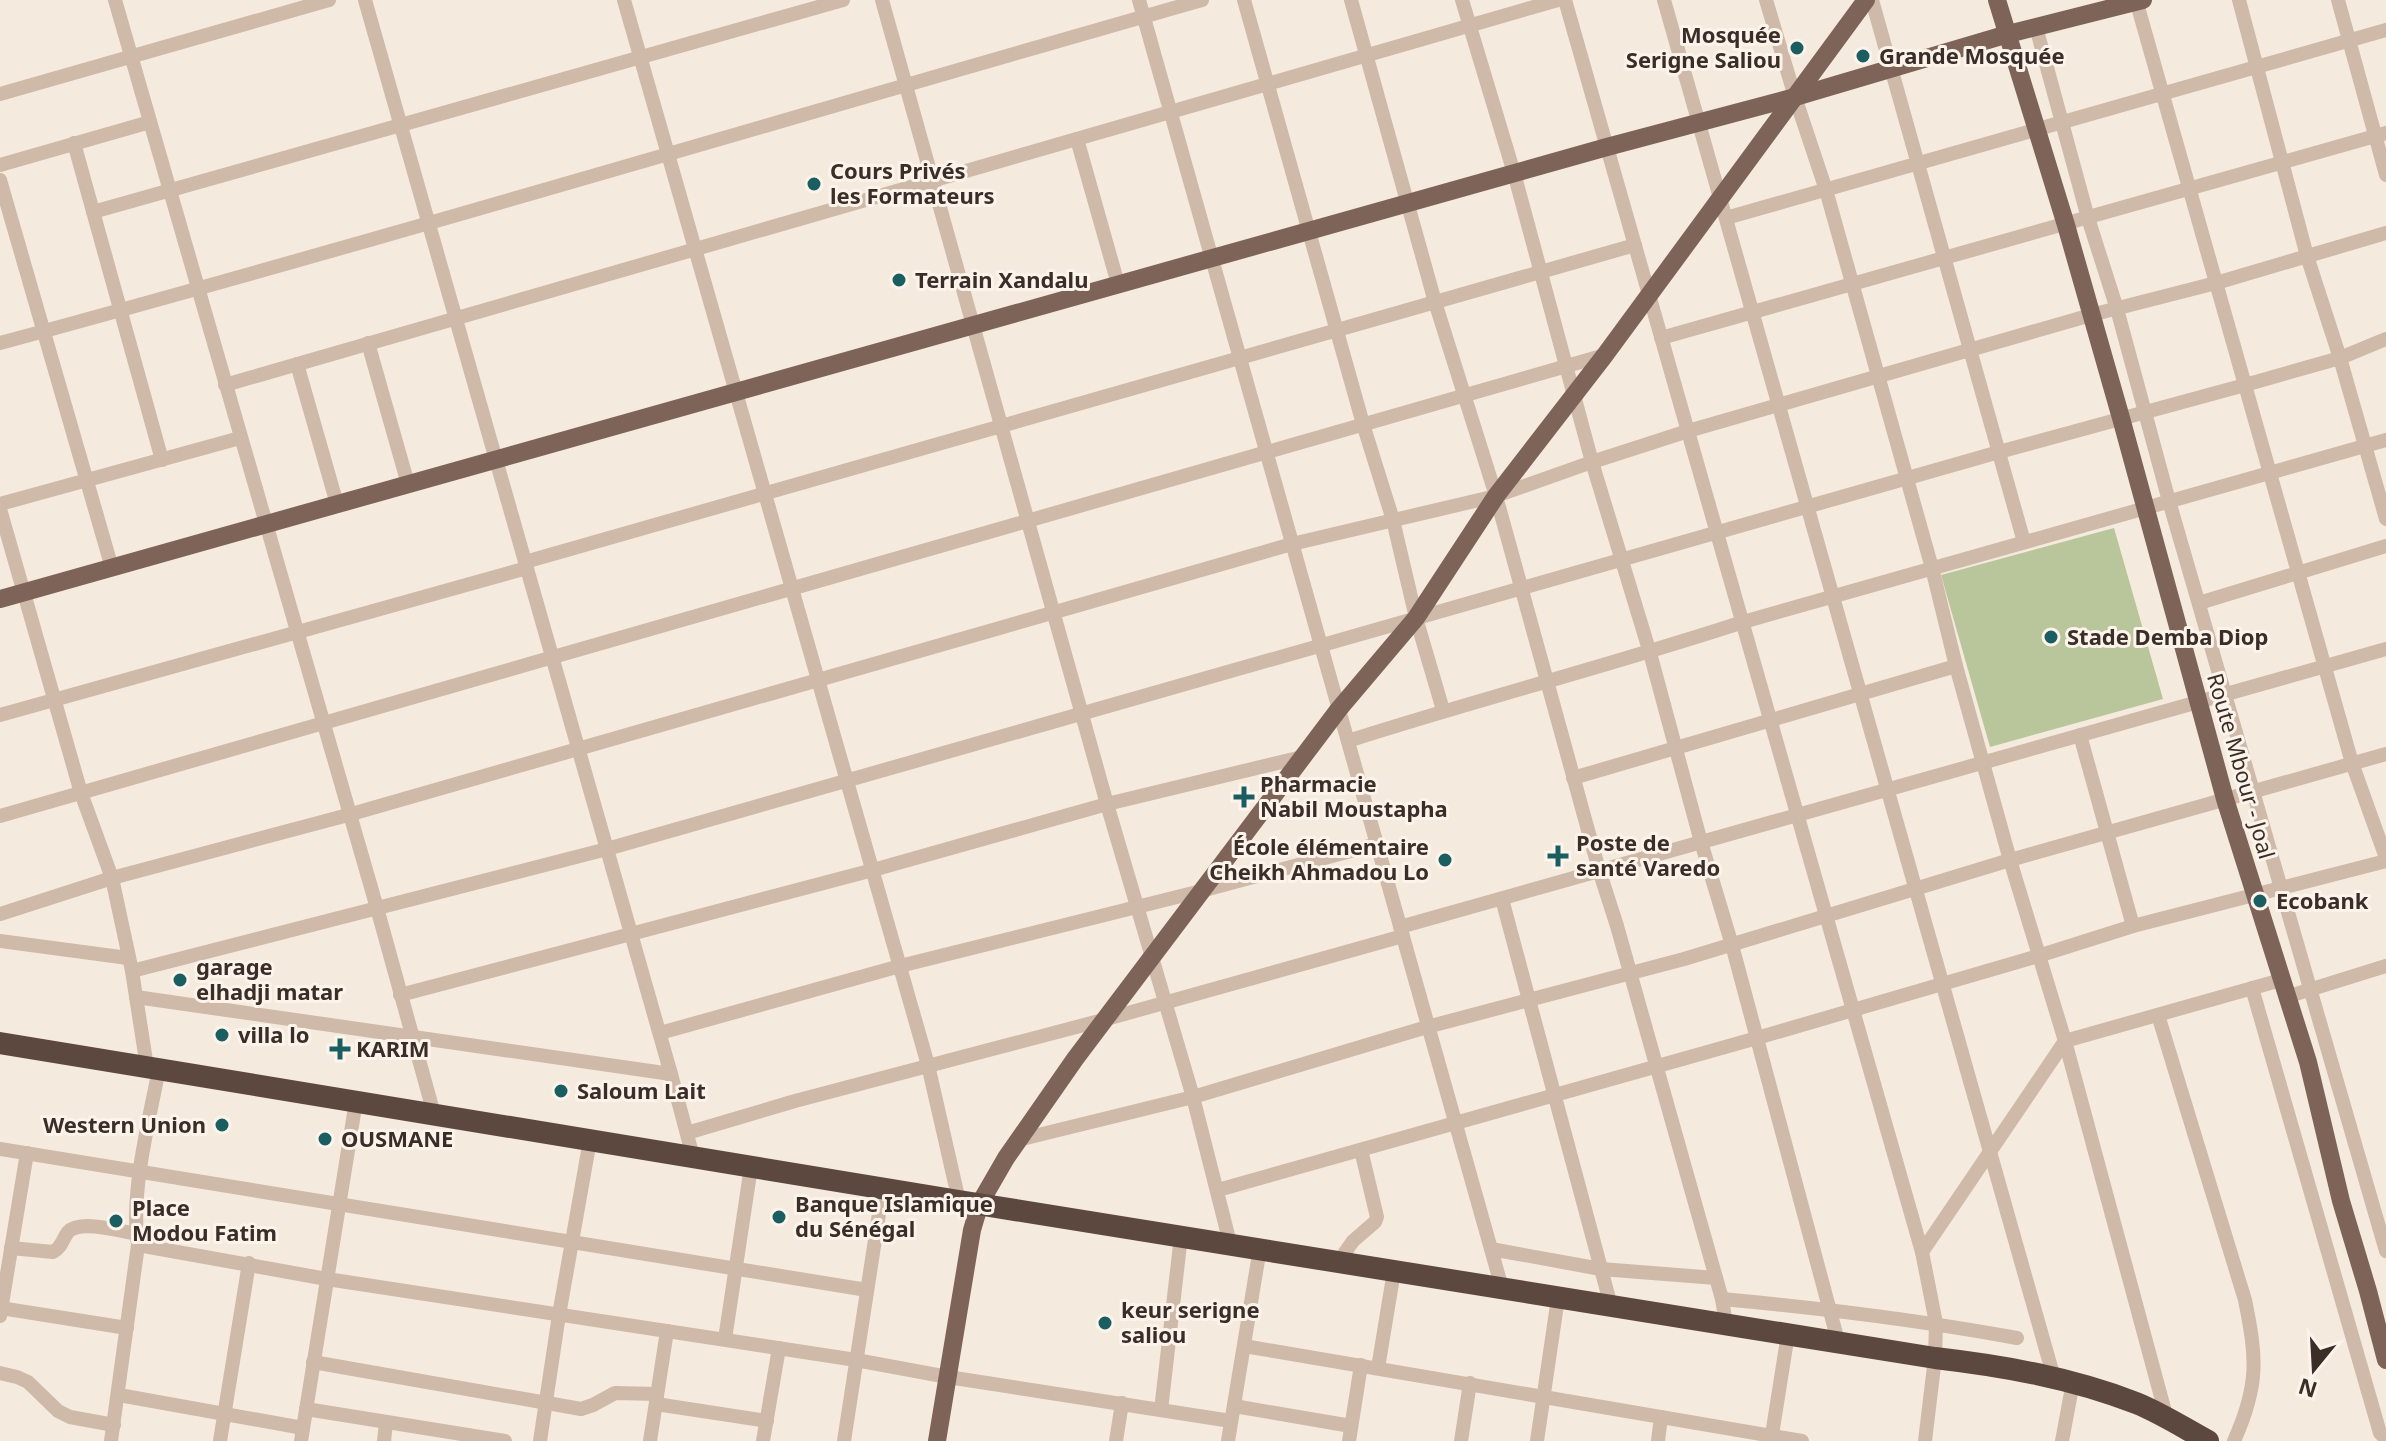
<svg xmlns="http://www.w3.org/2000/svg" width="2386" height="1441" viewBox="0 0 2386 1441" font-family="'Noto Sans',sans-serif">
  <rect width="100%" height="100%" fill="#f5eade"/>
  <!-- green -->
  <polygon fill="#b9c69c" points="2114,528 2163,699 1990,747 1941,575"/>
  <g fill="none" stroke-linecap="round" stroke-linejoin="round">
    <!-- minor -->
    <g stroke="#cfb9a8" stroke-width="14">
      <polyline points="115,0 377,908 434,1114"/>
      <polyline points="365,0 671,1074 693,1157"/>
      <polyline points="624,0 928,1065 959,1201"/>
      <polyline points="882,0 1107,804 1193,1097 1230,1243"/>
      <polyline points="1139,0 1502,1288"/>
      <polyline points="1244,0 1363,424 1393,520 1416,618 1443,710"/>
      <polyline points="1351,0 1435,302 1496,496 1599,870 1617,926 1722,1299 1726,1324"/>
      <polyline points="1462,0 1514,173 1592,462 1650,653 1701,842 1732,945 1838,1341"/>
      <polyline points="1565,0 1922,1252 1936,1323 1935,1358 1925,1441"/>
      <polyline points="1664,0 2054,1378"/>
      <polyline points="1766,0 1795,97 1826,190 1932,568 1956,666 2010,860 2065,1041 2167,1419"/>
      <polyline points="1872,0 2024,542"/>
      <polyline points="2136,0 2352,763 2386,858"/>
      <polyline points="2239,0 2307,256 2340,358 2386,519"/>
      <polyline points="2338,0 2386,175"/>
      <polyline points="2036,27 2088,218 2117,309 2169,501 2386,1251"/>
      <polyline points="0,94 329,0"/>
      <polyline points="1077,139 1118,284"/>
      <polyline points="74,143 162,460"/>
      <polyline points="0,165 150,122"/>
      <polyline points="0,180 112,568"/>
      <polyline points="93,212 843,0"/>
      <polyline points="1726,218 2386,30"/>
      <polyline points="1661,338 2386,133"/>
      <path d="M 0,343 C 402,234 801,114 1202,0"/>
      <polyline points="368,343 408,484"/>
      <polyline points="297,364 337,504"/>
      <polyline points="225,385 1558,0"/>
      <polyline points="0,504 240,438"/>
      <polyline points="0,509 81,793 112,878 132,971 147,1067"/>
      <polyline points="525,562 1635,245"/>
      <polyline points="2199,603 2386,546"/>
      <polyline points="0,715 527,568"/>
      <polyline points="2080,735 2133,926"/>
      <path d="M 1348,741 C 1479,699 1612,665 1743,622 L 2386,440"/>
      <polyline points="1573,778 1956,666"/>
      <polyline points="0,816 1605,355"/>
      <polyline points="1502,899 1611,1306"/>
      <polyline points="0,914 112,878 348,815 1292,544 1496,496 1592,462 1688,431 2091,315 2216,283 2386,233"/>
      <polyline points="1400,927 2386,649"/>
      <polyline points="0,941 128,958"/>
      <polyline points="132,971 607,849 1999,452 2245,385 2340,358 2386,339"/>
      <polyline points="2252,988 2380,1433 2386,1439"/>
      <polyline points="400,995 873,870 1107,804 1302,757"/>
      <polyline points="136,997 671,1074"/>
      <polyline points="2286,997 2386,966"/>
      <path d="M 2158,1015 L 2245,1300 C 2257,1359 2259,1385 2234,1441"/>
      <polyline points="660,1033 900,966 1201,891 1377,844"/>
      <polyline points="687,1133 795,1101 1103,1020 1403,936"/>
      <polyline points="1018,1140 1193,1097 1427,1027 1684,959 2010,860 2386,754"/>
      <polyline points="0,1149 867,1290"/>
      <polyline points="1218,1190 1757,1038 2038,956 2133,926 2386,861"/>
      <polyline points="138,1245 327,1279 856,1360 948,1377 1231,1421"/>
      <path d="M 11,1248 L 53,1252 C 62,1247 62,1240 68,1232 C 80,1219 121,1231 136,1234"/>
      <polyline points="1491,1249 1601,1269 1716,1278"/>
      <polyline points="1922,1252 2065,1041 2281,980"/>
      <polyline points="1339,1261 1353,1241 1375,1222 1377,1217 1361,1150"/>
      <path d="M 1722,1299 C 1821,1308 1919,1320 2017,1338"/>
      <polyline points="0,1308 127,1328"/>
      <polyline points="0,1316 27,1153"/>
      <polyline points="725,1339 751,1167"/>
      <polyline points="1244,1346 1802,1441"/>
      <polyline points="313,1362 581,1409 593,1405 615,1393 657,1394"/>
      <polyline points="1378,1368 1394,1271"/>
      <polyline points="0,1373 17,1377 28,1382 58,1411 70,1417 114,1425"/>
      <polyline points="119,1395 303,1428"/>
      <polyline points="656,1404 767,1421"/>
      <polyline points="1234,1406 1351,1426"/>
      <polyline points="306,1409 505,1441"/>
      <polyline points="1161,1410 1181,1236"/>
      <path d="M 111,1441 L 138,1245 C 130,1193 149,1121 159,1069"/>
      <polyline points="220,1441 249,1263"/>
      <polyline points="301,1441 356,1101"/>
      <polyline points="384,1441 386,1423"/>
      <polyline points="540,1441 559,1315 590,1140"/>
      <polyline points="650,1441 667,1331"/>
      <polyline points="763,1441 779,1348"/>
      <polyline points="844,1441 883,1188"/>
      <polyline points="1116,1441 1122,1403"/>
      <polyline points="1228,1441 1260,1248"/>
      <polyline points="1349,1441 1361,1365"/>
      <polyline points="1461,1441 1470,1383"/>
      <polyline points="1537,1441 1558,1298"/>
      <polyline points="1658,1441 1661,1417"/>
      <polyline points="1771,1441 1788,1334"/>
      <polyline points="2062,1441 2073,1382"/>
    </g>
    <!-- major -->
    <g stroke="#7e6458" stroke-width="18">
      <polyline points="1997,0 2066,225 2121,418 2225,799 2308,1062 2341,1201 2368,1291 2386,1360"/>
      <polyline points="0,599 1607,147 1795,97 2008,34 2143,0"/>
      <polyline points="937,1441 972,1230 980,1203 1006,1158 1075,1059 1339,709 1416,618 1496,496 1605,355 1866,0"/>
    </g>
    <!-- highway -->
    <path stroke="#5d483f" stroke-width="22" d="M 0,1043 L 959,1201 L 1935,1358 C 2004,1366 2072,1378 2136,1403 C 2161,1413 2184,1428 2208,1441"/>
  </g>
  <!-- markers -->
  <g fill="#1a5e61" stroke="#fcf4eb" stroke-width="3">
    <circle cx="1797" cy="48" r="8"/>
    <circle cx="1863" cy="56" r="8"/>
    <circle cx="814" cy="184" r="8"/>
    <circle cx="899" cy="280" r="8"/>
    <circle cx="2051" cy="637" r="8"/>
    <path d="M1240 785h8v8h8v8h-8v8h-8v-8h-8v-8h8z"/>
    <path d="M1554 844h8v8h8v8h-8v8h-8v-8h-8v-8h8z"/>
    <circle cx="1445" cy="860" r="8"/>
    <circle cx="2260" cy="901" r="8"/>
    <circle cx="180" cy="980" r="8"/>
    <circle cx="222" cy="1035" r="8"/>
    <path d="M336 1037h8v8h8v8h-8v8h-8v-8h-8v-8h8z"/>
    <circle cx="561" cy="1091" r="8"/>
    <circle cx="222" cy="1125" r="8"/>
    <circle cx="325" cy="1139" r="8"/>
    <circle cx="779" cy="1217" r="8"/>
    <circle cx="116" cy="1221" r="8"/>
    <circle cx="1105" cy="1323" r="8"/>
  </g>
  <g text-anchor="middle" stroke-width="6" stroke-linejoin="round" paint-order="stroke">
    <!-- poi labels -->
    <g font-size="22" font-weight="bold" fill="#3b2e29" stroke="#fcf4eb" text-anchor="start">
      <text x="1781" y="43" text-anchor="end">Mosquée<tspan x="1781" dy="25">Serigne Saliou</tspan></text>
      <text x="1879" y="64">Grande Mosquée</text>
      <text x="830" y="179">Cours Privés<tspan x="830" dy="25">les Formateurs</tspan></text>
      <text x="915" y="288">Terrain Xandalu</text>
      <text x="2067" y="645">Stade Demba Diop</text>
      <text x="1260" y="792">Pharmacie<tspan x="1260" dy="25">Nabil Moustapha</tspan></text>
      <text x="1576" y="851">Poste de<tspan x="1576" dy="25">santé Varedo</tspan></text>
      <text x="1429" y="855" text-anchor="end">École élémentaire<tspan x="1429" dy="25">Cheikh Ahmadou Lo</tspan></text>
      <text x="2276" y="909">Ecobank</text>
      <text x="196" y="975">garage<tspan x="196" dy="25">elhadji matar</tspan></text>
      <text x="238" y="1043">villa lo</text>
      <text x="356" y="1057">KARIM</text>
      <text x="577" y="1099">Saloum Lait</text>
      <text x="206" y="1133" text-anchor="end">Western Union</text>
      <text x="341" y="1147">OUSMANE</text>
      <text x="795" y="1212">Banque Islamique<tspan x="795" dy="25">du Sénégal</tspan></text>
      <text x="132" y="1216">Place<tspan x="132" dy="25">Modou Fatim</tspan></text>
      <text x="1121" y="1318">keur serigne<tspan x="1121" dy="25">saliou</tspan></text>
    </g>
    <!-- street labels -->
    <g font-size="22" fill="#3b2e29" stroke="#fcf4eb">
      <text transform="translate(2241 766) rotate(74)" y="8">Route Mbour - Joal</text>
    </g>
  </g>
  <!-- north arrow -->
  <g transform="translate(2314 1369) rotate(198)" stroke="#fcf4eb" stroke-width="6" paint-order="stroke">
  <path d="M0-6L14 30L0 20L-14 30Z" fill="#3b2e29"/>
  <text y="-12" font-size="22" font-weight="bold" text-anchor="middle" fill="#3b2e29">N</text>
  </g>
</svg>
